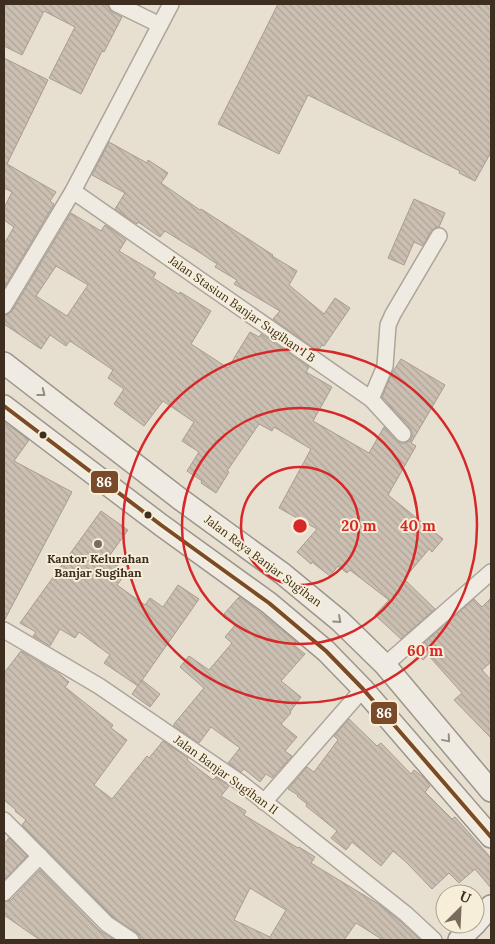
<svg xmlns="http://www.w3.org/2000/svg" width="495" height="944" viewBox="0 0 495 944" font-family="Lora,serif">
  <defs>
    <pattern id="building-back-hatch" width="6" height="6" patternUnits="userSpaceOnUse" patternTransform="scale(1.25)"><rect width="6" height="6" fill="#cbbfb2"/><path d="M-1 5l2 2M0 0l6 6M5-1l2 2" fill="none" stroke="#afa499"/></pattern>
  </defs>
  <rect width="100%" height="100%" fill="#e7e0d1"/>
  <!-- building -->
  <g fill="url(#building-back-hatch)" stroke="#a89c90" fill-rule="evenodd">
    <polygon points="4,4 104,4 108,6 110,10 112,12 122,17 104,52 102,51 81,94 49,78 75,27 44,11 22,55 4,46"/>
    <polygon points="278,4 491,4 491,152 475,181 459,173 460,171 308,95 279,154 218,124"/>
    <polygon points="4,58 48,80 7,164 56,192 50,201 54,204 4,288 4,244 14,227 4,220 4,208 12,192 4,188"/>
    <polygon points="109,142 147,163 148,160 168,173 161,183 200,210 201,209 253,242 273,255 272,256 297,271 289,285 324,314 335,298 350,308 324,346 322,345 318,351 273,319 280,311 234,284 237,280 215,267 217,264 199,252 165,231 160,237 138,222 137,224 115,209 125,193 92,175"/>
    <polygon points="414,199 445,213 439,227 435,228 431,231 423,246 414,242 404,265 388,258"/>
    <path d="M 71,213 L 101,231 L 105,225 L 126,240 L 119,251 L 156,273 L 153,278 L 179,294 L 180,292 L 211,311 L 191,344 L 228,368 L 250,332 L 259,337 L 261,334 L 309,367 L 306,372 L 332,387 L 313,421 L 369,453 L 384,427 L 400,443 L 405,443 L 410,441 L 412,437 L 412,432 L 410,428 L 382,397 L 392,373 L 401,359 L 445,385 L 411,443 L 416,446 L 388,495 L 443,539 L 432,552 L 429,549 L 404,579 L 435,609 L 401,639 L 375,615 L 389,600 L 350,570 L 347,573 L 338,566 L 330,576 L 312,562 L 311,564 L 297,552 L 317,529 L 279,508 L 311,449 L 274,427 L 272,431 L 259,424 L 227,471 L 229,472 L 216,493 L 201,483 L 202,481 L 187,471 L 199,452 L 182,441 L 194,422 L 163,401 L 144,426 L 114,404 L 124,389 L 108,378 L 113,370 L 70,341 L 66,346 L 50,335 L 41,349 L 4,324 L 4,315 L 8,314 L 12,311 ZM 56,266 L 88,285 L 67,316 L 36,296 Z"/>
    <polygon points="4,422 29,440 14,461 72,492 4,621"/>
    <polygon points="101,511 128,530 107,559 127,572 117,585 145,605 150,598 163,607 178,585 199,599 138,686 104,663 110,655 79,632 75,638 60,629 50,646 33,636 36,632 20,623"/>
    <polygon points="239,597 261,613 296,642 294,645 305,654 281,681 301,697 290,712 291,713 281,724 297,737 285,751 292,756 272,778 266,774 260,782 244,769 241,772 228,763 240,748 211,727 199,743 174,726 174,724 204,688 180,667 189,656 209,670 232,643 225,637 236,624 224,614"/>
    <polygon points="491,598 491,662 482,670 491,680 491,738 454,700 462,693 428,655 423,660 415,651 474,599 482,607"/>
    <path d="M 21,651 L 58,673 L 69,682 L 65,687 L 113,725 L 111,728 L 127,740 L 94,785 L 112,799 L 147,756 L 149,758 L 163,741 L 188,758 L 187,760 L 213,780 L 216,777 L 229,786 L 221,796 L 246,811 L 244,815 L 298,848 L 299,847 L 315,857 L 311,863 L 380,905 L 400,921 L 420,940 L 383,940 L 356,923 L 344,940 L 140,940 L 140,936 L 137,933 L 113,917 L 22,825 L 26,820 L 15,811 L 16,810 L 4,800 L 4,673 ZM 250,888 L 286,910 L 270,937 L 234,920 Z"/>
    <polygon points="142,680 160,694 150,707 132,694"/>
    <polygon points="349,719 377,746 381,743 411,774 414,770 423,777 430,786 425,792 452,819 455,817 491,858 491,888 475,869 459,883 449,873 432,889 406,862 393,851 381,866 352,842 346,850 331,838 337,831 306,806 307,804 297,796 298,795 288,789 307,767 314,772 338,740 334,736"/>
    <polygon points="9,838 27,856 4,880 4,844"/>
    <polygon points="40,870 100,931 114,940 40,940 4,915 4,902 11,900"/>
  </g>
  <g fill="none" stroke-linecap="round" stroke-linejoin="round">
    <!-- street casing -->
    <g stroke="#ada599" stroke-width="18">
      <g id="street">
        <polyline points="117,4 160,25"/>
        <polyline points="73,191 371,399 403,434"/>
        <polyline points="4,306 73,191 171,4"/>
        <polyline points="371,399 385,366 388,325 393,314 439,236"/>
        <polyline points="4,630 99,686 241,783 406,914 434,940"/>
        <polyline points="385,665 491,572"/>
        <polyline points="264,802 363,689"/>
        <polyline points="4,820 107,924 131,940"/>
        <polyline points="4,893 40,856"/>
      </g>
    </g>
    <!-- secondary casing -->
    <g stroke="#9c958a" stroke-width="24">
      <g id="secondary">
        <polyline points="4,363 180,499 283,574 340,621 385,665 491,791"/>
        <polyline points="4,406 161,525 269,603 326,651 363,689 491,837"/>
        <polyline points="475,924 491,906"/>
        <polyline points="459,940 475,924"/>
      </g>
    </g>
    <!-- street -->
    <use href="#street" stroke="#efebe3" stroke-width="15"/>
    <!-- secondary -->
    <use href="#secondary" stroke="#efebe3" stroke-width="21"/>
    <!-- bus-1 casing -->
    <g stroke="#f7eed8" stroke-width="8">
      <polyline id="bus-1" points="4,406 161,525 269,603 326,651 363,689 491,837"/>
    </g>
    <!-- bus-1 -->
    <use href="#bus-1" stroke="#7a4b2a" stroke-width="4"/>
  </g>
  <!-- one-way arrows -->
  <defs><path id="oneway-chevron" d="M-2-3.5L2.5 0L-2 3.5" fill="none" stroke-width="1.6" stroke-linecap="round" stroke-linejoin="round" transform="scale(1.25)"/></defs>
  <g stroke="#968c82">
    <use href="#oneway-chevron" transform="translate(42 393) rotate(38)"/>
    <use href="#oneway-chevron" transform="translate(338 620) rotate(42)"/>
    <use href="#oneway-chevron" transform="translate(447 739) rotate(50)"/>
  </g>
  <!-- distance rings -->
  <g fill="none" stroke="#d62828" stroke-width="2.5">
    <circle cx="300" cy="526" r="59"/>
    <circle cx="300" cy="526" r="118"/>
    <circle cx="300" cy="526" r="177"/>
  </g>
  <!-- markers -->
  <g fill="#3d2e20" stroke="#f7eed8" stroke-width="2">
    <circle cx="43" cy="435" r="4.5"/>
    <circle cx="148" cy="515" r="4.5"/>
  </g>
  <circle fill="#786c5e" stroke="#f7eed8" stroke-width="2" cx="98" cy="544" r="5"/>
  <g text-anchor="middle" stroke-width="4" stroke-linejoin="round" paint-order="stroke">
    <!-- street labels -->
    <g font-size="12" fill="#3d2e20" stroke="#f7eed8">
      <text transform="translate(242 309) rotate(35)" y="4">Jalan Stasiun Banjar Sugihan I B</text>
      <text transform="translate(263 561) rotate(37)" y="4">Jalan Raya Banjar Sugihan</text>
      <text transform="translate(226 775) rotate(36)" y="4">Jalan Banjar Sugihan II</text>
    </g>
    <!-- poi labels -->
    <g font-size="12" font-weight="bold" fill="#3d2e20" stroke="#f7eed8">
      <text x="98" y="563">Kantor Kelurahan<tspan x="98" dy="14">Banjar Sugihan</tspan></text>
    </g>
  </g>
  <circle cx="300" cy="526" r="8" fill="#d62828" stroke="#f7eed8" stroke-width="2.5"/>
  <g font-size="15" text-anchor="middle" font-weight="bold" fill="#d62828" stroke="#f7eed8" stroke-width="4" stroke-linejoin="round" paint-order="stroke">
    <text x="359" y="531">20 m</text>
    <text x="418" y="531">40 m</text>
    <text x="425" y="656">60 m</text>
  </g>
  <g stroke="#f7eed8" stroke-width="2">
    <rect x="90" y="470" width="29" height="24" rx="5" fill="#7a4b2a"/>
    <rect x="370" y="701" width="28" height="24" rx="5" fill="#7a4b2a"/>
  </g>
  <g font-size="14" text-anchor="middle" font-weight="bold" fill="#fff">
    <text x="104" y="487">86</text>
    <text x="384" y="718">86</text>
  </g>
  <!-- border -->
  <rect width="495" height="944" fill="none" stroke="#3d2e20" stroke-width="10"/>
  <!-- north arrow -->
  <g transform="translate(460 909) rotate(24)"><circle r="24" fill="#f7eed8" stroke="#ada18e"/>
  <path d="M0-4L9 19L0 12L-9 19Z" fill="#786c5e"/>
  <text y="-8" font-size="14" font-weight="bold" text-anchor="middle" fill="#3d2e20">U</text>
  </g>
</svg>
